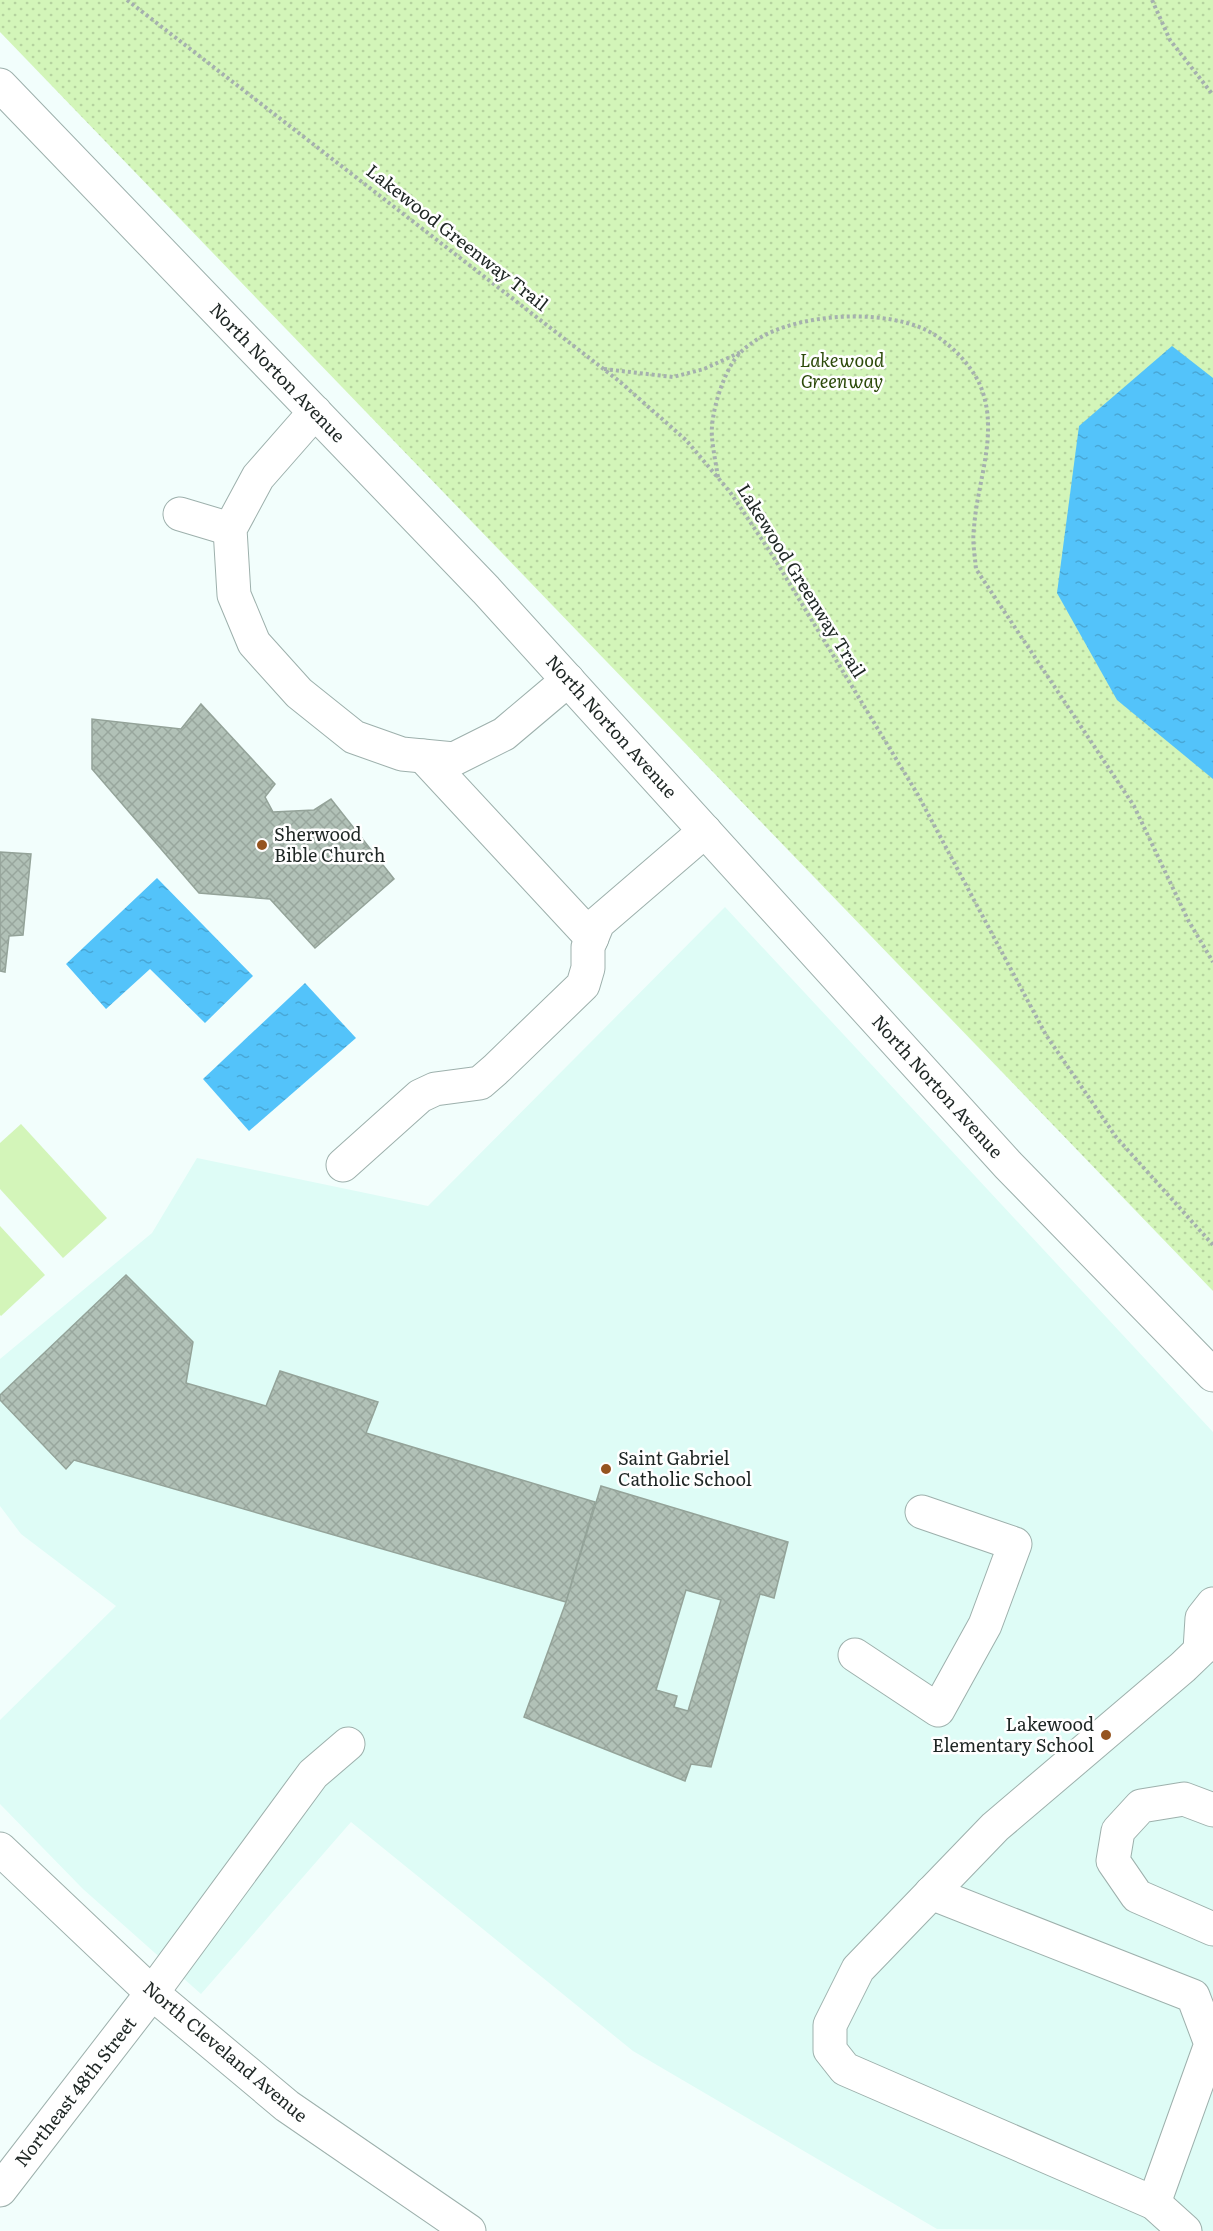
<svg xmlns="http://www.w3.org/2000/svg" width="1213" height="2231" viewBox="0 0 1213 2231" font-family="Literata,serif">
  <defs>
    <pattern id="park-dots" width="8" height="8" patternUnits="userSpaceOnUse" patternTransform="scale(1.5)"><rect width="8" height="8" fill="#d3f5b9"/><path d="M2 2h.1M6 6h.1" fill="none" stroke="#b5d29f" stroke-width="1.8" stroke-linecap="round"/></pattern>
    <pattern id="water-ripples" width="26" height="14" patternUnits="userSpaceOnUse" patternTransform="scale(1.5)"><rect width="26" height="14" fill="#53c3fa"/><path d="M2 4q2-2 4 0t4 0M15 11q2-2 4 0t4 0" fill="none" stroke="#48a7d6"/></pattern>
    <pattern id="building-cross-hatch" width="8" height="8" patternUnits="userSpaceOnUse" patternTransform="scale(1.5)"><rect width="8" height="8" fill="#b1c1b7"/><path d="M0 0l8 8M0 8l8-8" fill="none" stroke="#98a69d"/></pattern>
  </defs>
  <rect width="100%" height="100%" fill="#f2fefc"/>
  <!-- built -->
  <polygon fill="#defcf6" points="725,907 1213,1432 1213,2231 937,2229 633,2051 351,1822 201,1994 83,1889 0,1804 0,1720 116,1606 21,1534 0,1506 0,1359 152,1233 197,1158 428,1206"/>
  <!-- grass -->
  <g fill="#d3f5b9">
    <polygon points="21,1124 107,1218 63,1258 0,1189 0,1143"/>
    <polygon points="0,1226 45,1275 1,1316 0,1315"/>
  </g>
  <!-- park -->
  <polygon fill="url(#park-dots)" points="0,0 1213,0 1213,1291 0,32"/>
  <!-- water -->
  <g fill="url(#water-ripples)">
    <polygon points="1172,346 1213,378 1213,779 1117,700 1057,593 1079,426"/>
    <polygon points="157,878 253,976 205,1023 150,969 106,1009 66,964"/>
    <polygon points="305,983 356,1038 249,1131 203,1079"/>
  </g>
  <!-- building -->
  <g fill="url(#building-cross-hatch)" stroke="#94a399" stroke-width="1.5" fill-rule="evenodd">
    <polygon points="201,704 275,784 265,797 273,812 314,810 331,799 394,879 315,948 270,899 199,893 92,769 92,719 181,729"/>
    <polygon points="0,852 31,854 23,935 9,936 5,972 0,971"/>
    <polygon points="126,1275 193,1342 186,1383 266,1406 280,1371 378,1402 366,1433 595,1502 566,1602 74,1460 66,1469 0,1400 0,1395"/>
    <path d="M 601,1486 L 788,1542 L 774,1598 L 760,1594 L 711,1767 L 691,1764 L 685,1781 L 524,1717 L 566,1602 ZM 686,1590 L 721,1600 L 688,1711 L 674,1707 L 677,1696 L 656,1690 Z"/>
  </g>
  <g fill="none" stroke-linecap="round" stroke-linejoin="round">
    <!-- minor casing -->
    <g stroke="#9db0ac" stroke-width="35">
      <g id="minor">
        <polyline points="0,85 486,590 1008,1165 1213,1375"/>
        <polyline points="315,412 258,477 230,529 234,595 254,643 299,693 354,737 402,754 454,759 504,734 568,680"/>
        <polyline points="180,514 230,529"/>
        <polyline points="423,756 592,938"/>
        <polyline points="343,1165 420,1096 435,1089 480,1083 495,1070 583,985 588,968 588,947 598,923 705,831"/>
        <polyline points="1200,1650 1202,1618 1213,1604"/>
        <polyline points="855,1655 938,1710 985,1625 1015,1544 922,1512"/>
        <polyline points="1213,1810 1184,1799 1141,1806 1118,1831 1113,1861 1137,1896 1213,1929"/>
        <polyline points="0,1849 152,1993 287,2106 469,2231"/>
        <polyline points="931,1893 1193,1996 1211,2044 1154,2203"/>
        <polyline points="0,2190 152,1993 313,1774 348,1744"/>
        <polyline points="1185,2231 1154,2203 845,2069 830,2050 830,2025 858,1969 995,1827 1183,1667 1213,1638"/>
      </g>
    </g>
    <!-- path -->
    <g stroke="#a5b0ae" stroke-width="4" stroke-dasharray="3 3" stroke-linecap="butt">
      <polyline points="127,0 619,381 686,440 730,492 771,553 918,795 1046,1035 1116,1137 1213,1245"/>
      <polyline points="1152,0 1170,40 1213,95"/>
      <polyline points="604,369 673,377 704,369 741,352"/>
      <path d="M 718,477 C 716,464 713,450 712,437 C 710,416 722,377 735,359 C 769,313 877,306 926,330 C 947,340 971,364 980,385 C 1000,432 977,481 974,528 C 972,542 975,556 976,569 L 1134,806 L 1188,920 L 1213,962"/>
    </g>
    <!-- minor -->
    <use href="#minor" stroke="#fff" stroke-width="33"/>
  </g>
  <!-- markers -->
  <g fill="#95541f" stroke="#fff" stroke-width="2">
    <circle cx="262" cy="845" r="6"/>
    <circle cx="606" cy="1469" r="6"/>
    <circle cx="1106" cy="1735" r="6"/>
  </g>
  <g text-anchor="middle" stroke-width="5" stroke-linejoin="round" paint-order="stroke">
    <!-- street labels -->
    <g font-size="18" fill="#1e2624" stroke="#fff">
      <text transform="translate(457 238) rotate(38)" y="6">Lakewood Greenway Trail</text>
      <text transform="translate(277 373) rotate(46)" y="6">North Norton Avenue</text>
      <text transform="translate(801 581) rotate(58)" y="6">Lakewood Greenway Trail</text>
      <text transform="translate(611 727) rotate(48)" y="6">North Norton Avenue</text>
      <text transform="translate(937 1087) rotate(48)" y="6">North Norton Avenue</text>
      <text transform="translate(225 2052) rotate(40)" y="6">North Cleveland Avenue</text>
      <text transform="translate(76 2092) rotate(-52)" y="6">Northeast 48th Street</text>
    </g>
    <!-- park labels -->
    <g font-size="18" font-style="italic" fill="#2d4b0b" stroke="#fff">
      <text x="842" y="367">Lakewood<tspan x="842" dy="21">Greenway</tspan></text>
    </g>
    <!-- poi labels -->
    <g font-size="18" fill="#1e2624" stroke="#fff" text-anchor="start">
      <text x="274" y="841">Sherwood<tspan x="274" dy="21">Bible Church</tspan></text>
      <text x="618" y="1465">Saint Gabriel<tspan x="618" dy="21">Catholic School</tspan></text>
      <text x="1094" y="1731" text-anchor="end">Lakewood<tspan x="1094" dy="21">Elementary School</tspan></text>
    </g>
  </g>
</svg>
